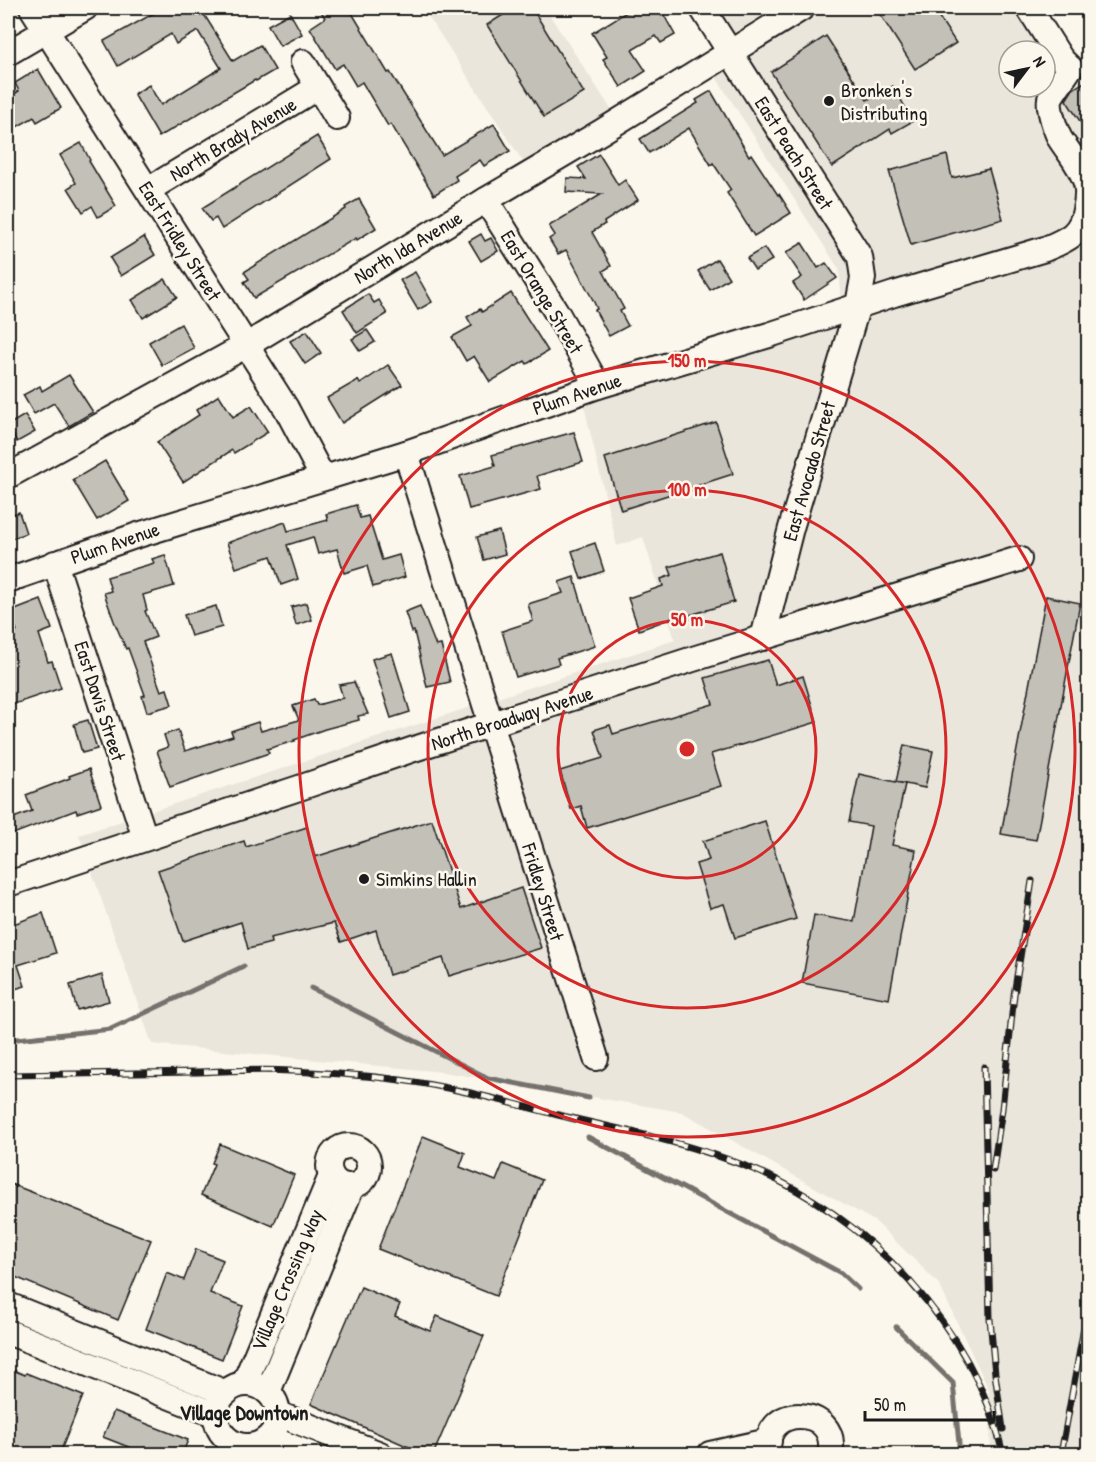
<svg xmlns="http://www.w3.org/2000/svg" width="1096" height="1462" viewBox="0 0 1096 1462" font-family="'Patrick Hand',sans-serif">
  <rect width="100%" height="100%" fill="#fbf7ec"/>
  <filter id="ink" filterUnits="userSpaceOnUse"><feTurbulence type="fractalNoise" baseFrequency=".0167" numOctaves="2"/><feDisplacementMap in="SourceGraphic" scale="12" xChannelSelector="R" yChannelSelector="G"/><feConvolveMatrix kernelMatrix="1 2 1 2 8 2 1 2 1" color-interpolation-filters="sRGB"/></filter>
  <g filter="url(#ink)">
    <!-- built -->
    <g fill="#eae6dc">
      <polygon points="423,8 545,8 613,112 526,166"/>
      <polygon points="715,8 1016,8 1043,51 1009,51 1009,87 1045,87 1045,54 1054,67 1088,74 1088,1447 1087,1454 991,1454 989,1390 939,1284 876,1222 682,1112 443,1072 152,1044 79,835 675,640 643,537 617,546 577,376 842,304 839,269 716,77 747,58"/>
    </g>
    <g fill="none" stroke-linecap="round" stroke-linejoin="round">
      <!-- stream -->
      <g stroke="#74726e" stroke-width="5">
        <polyline points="311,988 488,1078 589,1098"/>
        <polyline points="8,1040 111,1029 244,966"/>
        <polyline points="588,1137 841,1273 858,1289"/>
        <polyline points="896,1327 953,1383 960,1454"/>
      </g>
    </g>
    <!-- building -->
    <g fill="#c3c0b8" stroke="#1c1c1c" stroke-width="1.5">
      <polygon points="163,8 200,8 233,61 260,45 275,70 256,81 255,80 159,137 134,94 149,85 161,105 221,68 198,31 176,44 171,34 118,66 104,41"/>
      <polygon points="319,8 349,8 388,73 390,72 442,155 494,124 510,151 484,166 480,160 455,176 457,180 434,195 391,124 388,126 362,82 356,86 343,64 335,69 310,28 325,18"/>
      <polygon points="514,8 532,8 584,93 544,117 487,25"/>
      <polygon points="633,8 660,8 675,35 661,43 656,36 632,50 646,71 621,87 603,59 607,57 592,33"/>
      <polygon points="876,8 933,8 956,43 915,69"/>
      <polygon points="290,13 302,34 280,46 268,25"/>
      <polygon points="826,36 867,100 893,86 913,121 892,133 890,129 832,167 771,72"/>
      <polygon points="38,69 61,108 37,122 34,117 8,132 8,98 19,91 15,83"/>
      <polygon points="1089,79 1089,135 1066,100 1073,89"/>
      <polygon points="711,91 749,156 751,154 778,195 779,194 791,213 754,236 727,193 731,190 713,163 711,165 689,128 649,153 640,139 698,103 696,100"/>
      <polygon points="317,136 331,159 222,229 216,218 211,221 202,208"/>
      <polygon points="81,143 90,160 89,161 116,206 98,217 92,206 83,212 68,188 76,183 60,155"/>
      <polygon points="599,154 618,185 625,180 638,200 604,222 605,224 592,232 611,266 603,271 624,309 620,311 628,326 609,336 595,310 597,309 593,300 566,250 558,254 549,239 555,235 549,226 602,194 566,192 567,178 586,179 578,167"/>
      <polygon points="947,155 952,178 989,169 1003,219 911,245 889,171"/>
      <polygon points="359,199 376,228 357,240 356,238 254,298 244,282 249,279 244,272 346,209 345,207"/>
      <polygon points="481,234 485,241 491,238 498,251 481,261 469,241"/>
      <polygon points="144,237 155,255 121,276 110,258"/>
      <polygon points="802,243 818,268 826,263 837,278 804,300 793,283 802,277 786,253"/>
      <polygon points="764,248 772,260 755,270 747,258"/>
      <polygon points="717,259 729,278 710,290 698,271"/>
      <polygon points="415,272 432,302 418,310 400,280"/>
      <polygon points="165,279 177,297 143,318 132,300"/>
      <polygon points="511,293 548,351 527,364 525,361 490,382 474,356 466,361 452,337 472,326 467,317 480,309 482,312"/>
      <polygon points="368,294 374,303 379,300 387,314 357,333 343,310"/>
      <polygon points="181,324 194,348 162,365 149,342"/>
      <polygon points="367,330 375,342 360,351 352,339"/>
      <polygon points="307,331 321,353 305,364 290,341"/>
      <polygon points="388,365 402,385 342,423 327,398 358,380 360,384"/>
      <polygon points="69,375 93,412 69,426 54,403 34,414 23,395 40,386 42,391"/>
      <polygon points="219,395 233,417 251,406 268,432 234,453 232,450 183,482 157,442 199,415 196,410"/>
      <polygon points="25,415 35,432 17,442 8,425"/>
      <polygon points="716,422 733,474 621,510 605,458"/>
      <polygon points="574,432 583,462 537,476 541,489 469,509 460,476 495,466 492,455"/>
      <polygon points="105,461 129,501 97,520 73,480"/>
      <polygon points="356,505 360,518 368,516 382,560 399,555 405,577 373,587 367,566 344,573 337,549 318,554 313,537 287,545 298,579 281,585 271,556 236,568 227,543 285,522 288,531 328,520 326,514"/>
      <polygon points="19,512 26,533 8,540 8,516"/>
      <polygon points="499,531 505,554 484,560 477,537"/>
      <polygon points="595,543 604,571 581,579 572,551"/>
      <polygon points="720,552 734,602 673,620 672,618 639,630 628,598 663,586 661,579 672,575 669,567"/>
      <polygon points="165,555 174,586 143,595 147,610 145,611 156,637 143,642 161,691 167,689 172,705 147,712 142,696 145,695 128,648 126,649 114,621 104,593 111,591 107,577 154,563 152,559"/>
      <polygon points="574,577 595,646 557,658 559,664 516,677 502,631 533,621 528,604 563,593 559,582"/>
      <polygon points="1046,596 1080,603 1036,840 1001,834"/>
      <polygon points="41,600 52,629 39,634 48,662 52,661 61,688 8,706 8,632 17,631 10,612"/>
      <polygon points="306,603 312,620 296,625 291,607"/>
      <polygon points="216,606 222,627 191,636 184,615"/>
      <polygon points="420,606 436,646 441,645 450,682 427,687 414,631 412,632 405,612"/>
      <polygon points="392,653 410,712 391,718 372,659"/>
      <polygon points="768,660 776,685 803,676 817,722 711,754 721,786 587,828 581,806 571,809 560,771 603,758 594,730 610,725 613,734 713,704 705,678"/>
      <polygon points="354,682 368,714 358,716 359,720 325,729 294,740 295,741 267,749 269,753 170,787 157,751 168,747 164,735 178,730 185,751 233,736 231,731 258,722 261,731 299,720 293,706 314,699 317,705 343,698 339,685"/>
      <polygon points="88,720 97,749 82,753 74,724"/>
      <polygon points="904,745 933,751 925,788 896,782"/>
      <polygon points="89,769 101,805 77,813 76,810 8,836 8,820 32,811 26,795 70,778 69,776"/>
      <polygon points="859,774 905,784 892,845 916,850 889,999 802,983 814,915 854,922 871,826 849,822"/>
      <polygon points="432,820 461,909 521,888 541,948 449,976 443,958 389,975 376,930 341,942 334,923 270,938 271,943 248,949 241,922 183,941 158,870 244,841 246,847 307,827 315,857"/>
      <polygon points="765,821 796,919 735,938 724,904 710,908 696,864 709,860 703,841"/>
      <polygon points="43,913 56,953 18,965 25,986 8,991 8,926"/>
      <polygon points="102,975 109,1001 77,1010 70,985"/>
      <polygon points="423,1136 465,1153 460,1167 496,1181 503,1164 542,1180 496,1296 378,1249"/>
      <polygon points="220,1144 294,1175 273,1226 201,1195 214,1164 212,1163"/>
      <polygon points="8,1183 60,1203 85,1213 85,1214 151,1240 118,1320 8,1274"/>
      <polygon points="196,1249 223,1260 210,1293 243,1306 222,1359 146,1329 167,1273 184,1280"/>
      <polygon points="361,1287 400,1304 395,1316 430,1331 437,1316 484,1336 433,1455 427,1455 311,1404"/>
      <polygon points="8,1368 25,1375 26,1373 83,1396 59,1455 8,1455"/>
      <polygon points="114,1411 188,1440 182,1455 149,1455 103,1437"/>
    </g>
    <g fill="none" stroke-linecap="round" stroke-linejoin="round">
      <!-- minor casing -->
      <g stroke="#1c1c1c" stroke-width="28">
        <g id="minor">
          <polyline points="32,8 286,408 323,478"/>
          <polyline points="702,8 860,257 863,278 858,305 791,528 763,638"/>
          <polyline points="1029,8 1061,59 1070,68"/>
          <polyline points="8,53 85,8"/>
          <polyline points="303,62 337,118"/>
          <polyline points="148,190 318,87"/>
          <polyline points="486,200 557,313 598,386"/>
          <polyline points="406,453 596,1058"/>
          <polyline points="8,476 247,345 486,200 601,132 802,8"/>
          <polyline points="55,563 145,838"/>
          <path d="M 8,580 L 135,536 L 406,453 L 598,386 L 769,335 L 894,294 L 1045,249 C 1066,240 1081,235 1085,210 C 1087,201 1088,191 1086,183 C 1081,166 1069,153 1060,139 C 1056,131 1053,122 1051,113 C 1050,108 1049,104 1050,99 C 1052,93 1066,75 1070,68"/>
          <polyline points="8,884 299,788 414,749 693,659 1019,559"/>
          <circle cx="349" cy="1166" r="20"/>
          <polyline points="8,1305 226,1393"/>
          <polyline points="8,1332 216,1415"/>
          <polyline points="244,1384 331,1176"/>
          <circle cx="247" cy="1415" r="31"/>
          <polyline points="268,1392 352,1186"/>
          <polyline points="278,1414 380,1454"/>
          <polyline points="269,1438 310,1454"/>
          <polyline points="710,1454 769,1441"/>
          <path d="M 769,1454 C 759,1403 841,1404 830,1454"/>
        </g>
      </g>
      <!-- minor -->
      <use href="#minor" stroke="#fbf7ec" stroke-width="24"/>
      <!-- rail casing -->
      <g stroke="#1c1c1c" stroke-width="7">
        <g id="rail">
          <polyline points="984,1067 990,1319 995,1374 1003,1429"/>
          <path d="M 8,1075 C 71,1074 135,1073 198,1072 C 229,1071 260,1069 291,1071 C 327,1073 364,1075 400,1080 C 454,1087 506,1102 558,1115 C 622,1130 686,1142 748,1167 C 865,1213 976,1329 1003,1454"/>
          <polyline points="993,1170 1002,1109 1014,995 1032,881"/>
          <polyline points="1061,1454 1088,1306"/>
        </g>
      </g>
      <!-- rail -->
      <use href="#rail" stroke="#fbf7ec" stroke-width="4.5" stroke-dasharray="14" stroke-linecap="butt"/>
    </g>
  </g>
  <!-- distance rings -->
  <g fill="none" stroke="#d62828" stroke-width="3">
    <circle cx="687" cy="749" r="129"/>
    <circle cx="687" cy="749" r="259"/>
    <circle cx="687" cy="749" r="388"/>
  </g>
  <!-- markers -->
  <g fill="#1c1c1c" stroke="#fbf7ec" stroke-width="2">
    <circle cx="829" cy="101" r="6"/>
    <circle cx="364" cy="879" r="6"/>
  </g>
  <g text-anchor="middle" stroke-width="5" stroke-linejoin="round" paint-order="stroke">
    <!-- poi labels -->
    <g font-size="20" fill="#1c1c1c" stroke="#fbf7ec" text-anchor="start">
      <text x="841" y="97">Bronken's<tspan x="841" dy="23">Distributing</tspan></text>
      <text x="376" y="886">Simkins Hallin</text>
    </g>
    <!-- street labels -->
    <g font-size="20" fill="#1c1c1c" stroke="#fbf7ec">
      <text transform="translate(233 139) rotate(-31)" y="7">North Brady Avenue</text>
      <text transform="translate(794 153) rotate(58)" y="7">East Peach Street</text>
      <text transform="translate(180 241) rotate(58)" y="7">East Fridley Street</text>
      <text transform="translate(408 247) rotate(-31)" y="7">North Ida Avenue</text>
      <text transform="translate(542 292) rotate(59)" y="7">East Orange Street</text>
      <text transform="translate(577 394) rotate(-19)" y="7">Plum Avenue</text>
      <text transform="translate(809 471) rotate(-74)" y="7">East Avocado Street</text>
      <text transform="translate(115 543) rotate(-19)" y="7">Plum Avenue</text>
      <text transform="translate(100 701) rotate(72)" y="7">East Davis Street</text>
      <text transform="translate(512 718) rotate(-18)" y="7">North Broadway Avenue</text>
      <text transform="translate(543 892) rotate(73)" y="7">Fridley Street</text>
      <text transform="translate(287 1280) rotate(-67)" y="7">Village Crossing Way</text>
    </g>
    <!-- neighbourhood labels -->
    <g font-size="21" font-weight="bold" fill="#1c1c1c" stroke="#fbf7ec">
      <text x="244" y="1420">Village Downtown</text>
    </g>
  </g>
  <circle cx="687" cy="749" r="9" fill="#d62828" stroke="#fbf7ec" stroke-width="3"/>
  <g font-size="18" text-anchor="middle" font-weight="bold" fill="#d62828" stroke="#fbf7ec" stroke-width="5" stroke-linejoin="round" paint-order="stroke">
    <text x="687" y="367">150 m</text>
    <text x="687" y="496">100 m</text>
    <text x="687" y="626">50 m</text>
  </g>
  <!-- margin -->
  <rect width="1096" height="1462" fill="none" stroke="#fbf7ec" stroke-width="30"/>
  <rect x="15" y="15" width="1066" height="1432" fill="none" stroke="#1c1c1c" stroke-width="2" filter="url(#ink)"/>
  <!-- north arrow -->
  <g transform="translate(1027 69) rotate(58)"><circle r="28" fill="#fbf7ec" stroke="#a29f99" stroke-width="1.5"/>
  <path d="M0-4.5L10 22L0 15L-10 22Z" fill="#1c1c1c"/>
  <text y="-9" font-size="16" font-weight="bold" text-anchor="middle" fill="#1c1c1c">N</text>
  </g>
  <!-- scale -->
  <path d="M865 1411v9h129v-9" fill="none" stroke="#1c1c1c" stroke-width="3"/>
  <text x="874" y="1411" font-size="18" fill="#1c1c1c" stroke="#fbf7ec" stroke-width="4.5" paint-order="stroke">50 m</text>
</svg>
